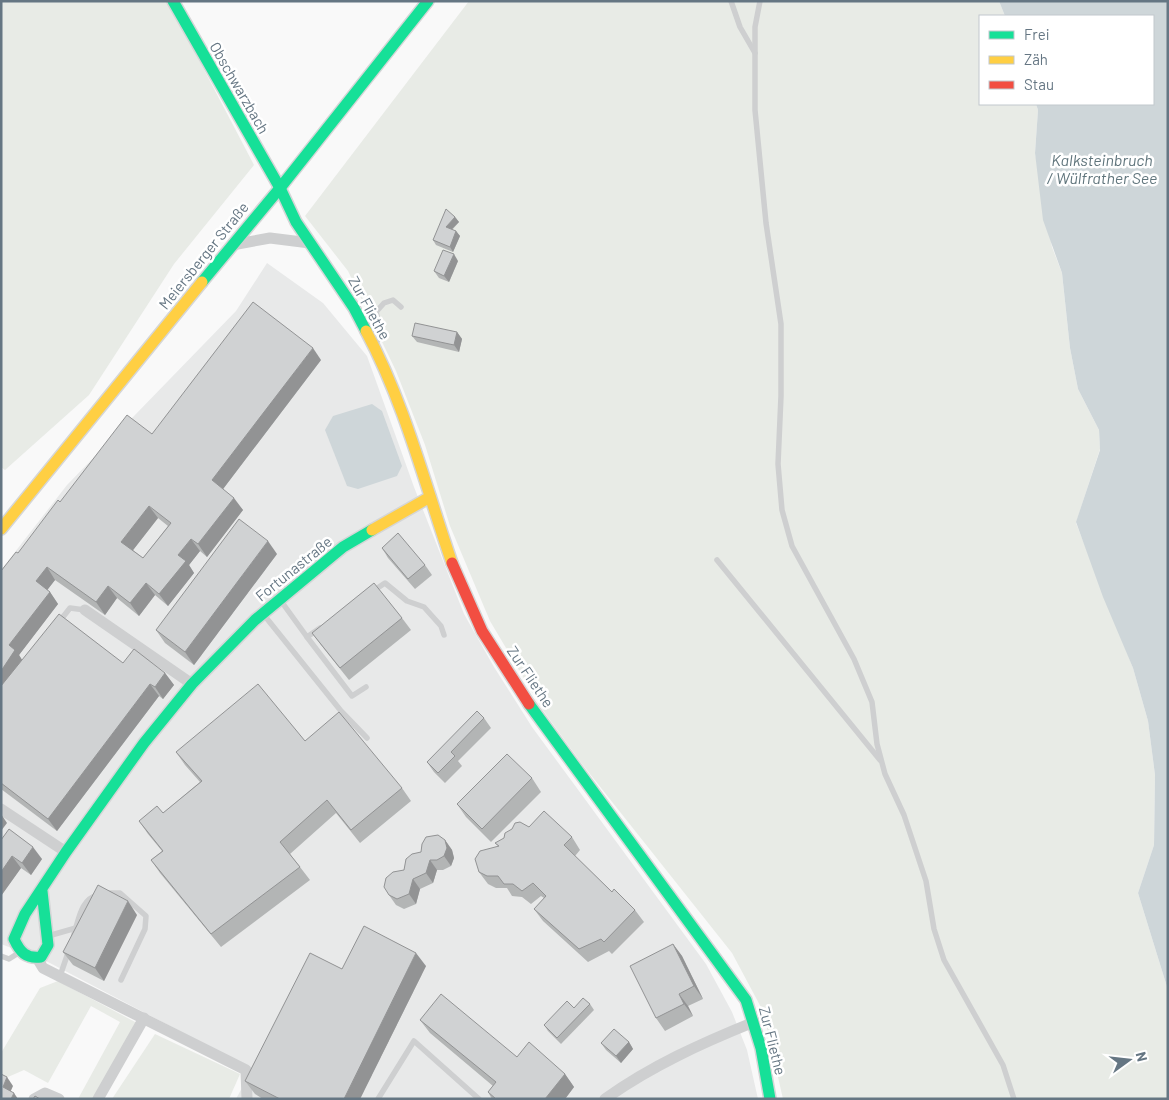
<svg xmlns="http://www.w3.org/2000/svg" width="1169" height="1100" viewBox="0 0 1169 1100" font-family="Barlow,sans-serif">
  <rect width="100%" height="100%" fill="#f9f9f9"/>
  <!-- built -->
  <polygon fill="#e8e9e9" points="267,263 323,303 367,356 414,487 464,614 494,667 532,727 706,964 732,1012 747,1050 758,1099 236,1099 252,1069 48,962 1,944 1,570 67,485 236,311"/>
  <!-- green -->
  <g fill="#e8ebe6">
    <polygon points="1,1 168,1 254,165 174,264 89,395 5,470 1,467"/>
    <polygon points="469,1 999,1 1005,16 980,16 980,104 1036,104 1038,110 1035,153 1052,247 1062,273 1070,348 1078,389 1099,430 1100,449 1076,523 1133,668 1148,721 1155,775 1154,845 1138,893 1168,990 1168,1099 783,1099 763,1011 732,953 582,764 542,709 490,621 450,526 425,445 396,371 348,271 305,216"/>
    <polygon points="58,981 137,1023 96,1099 78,1099 120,1022 91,1006 48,1083 24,1070 1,1080 1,1053 40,988"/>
    <polygon points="155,1034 240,1074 229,1099 112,1099"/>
  </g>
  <!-- water -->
  <g fill="#ced6d9">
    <polygon points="999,1 1168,1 1168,990 1138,893 1154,845 1155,775 1148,721 1133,668 1103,597 1076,522 1100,450 1099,430 1078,389 1070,348 1062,273 1043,220 1035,153 1038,110 1036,104 1153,104 1153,16 1005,16"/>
    <polygon points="372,404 382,411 402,466 397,476 358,489 347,486 325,430 333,416"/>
  </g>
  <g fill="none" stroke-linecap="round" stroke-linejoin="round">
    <!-- fast casing -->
    <g stroke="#d5d6d7" stroke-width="14">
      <g id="fast">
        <polyline points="173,1 280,188 296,222 354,308 366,331"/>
        <polyline points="202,282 280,188 428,1"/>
        <polyline points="529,704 746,1000 761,1048 770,1099"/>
        <path d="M 42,891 L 48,945 L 41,957 C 26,959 20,952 14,939 L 25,914 L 66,852 L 144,743 L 192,684 L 255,620 L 343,547 L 372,530"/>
      </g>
    </g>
    <!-- slow casing -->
    <g stroke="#d5d6d7" stroke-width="14">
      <g id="slow">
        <path d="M 366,331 C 405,404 425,485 452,563"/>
        <polyline points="1,529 202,282"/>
        <polyline points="372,530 430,497"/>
      </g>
    </g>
    <!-- jam casing -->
    <g stroke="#d5d6d7" stroke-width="14">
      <polyline id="jam" points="452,563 482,631 529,704"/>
    </g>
    <!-- lane -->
    <g stroke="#cecfd0" stroke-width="5.5">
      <polyline points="731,1 740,27 755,53"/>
      <polyline points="760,1 755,27 755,110 766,223 781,324 781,396 778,464 782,510 792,546 854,659 872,702 877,744 885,774 904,815 926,881 934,929 944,960 1003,1065 1014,1099"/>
      <polyline points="375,344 382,334 376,312 384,303 393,300 401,307"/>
      <polyline points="717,560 880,760"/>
      <polyline points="373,591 385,583 407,601 424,607 441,626 444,635"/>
      <polyline points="281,601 307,637 320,628"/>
      <polyline points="264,615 341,711 367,738"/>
      <polyline points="59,622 70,608 85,610"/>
      <polyline points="307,637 352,696 366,687"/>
      <polyline points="107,893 120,893 146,916 145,929 121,980"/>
      <path d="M 74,934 C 79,919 81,899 98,895"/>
      <polyline points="48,936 76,928"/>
      <polyline points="1,956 9,959 20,952"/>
      <polyline points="60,976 69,950"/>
      <polyline points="378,1099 414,1041 479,1099"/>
    </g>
    <!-- street -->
    <g stroke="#cecfd0" stroke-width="11">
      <polyline points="232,245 270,238 310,243"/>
      <polyline points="85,610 192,684"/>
      <polyline points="1,809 66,852"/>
      <polyline points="37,958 43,968 246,1070 247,1099"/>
      <polyline points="34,1099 45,1093 59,1099"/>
      <polyline points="98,1099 144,1018"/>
      <path d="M 605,1099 C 651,1066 702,1043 754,1022"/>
    </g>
    <!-- fast -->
    <use href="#fast" stroke="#16e098" stroke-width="11"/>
    <!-- slow -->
    <use href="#slow" stroke="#ffcf43" stroke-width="11"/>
    <!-- jam -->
    <use href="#jam" stroke="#f24e42" stroke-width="11"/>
  </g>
  <!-- wall -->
  <g fill="#b3b5b5" fill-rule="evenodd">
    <polygon points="455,217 459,222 452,230 456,231 460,236 453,252 436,245 433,240"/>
    <polygon points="458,261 449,282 439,278 434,271"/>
    <polygon points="457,332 462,339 459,352 417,342 412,336"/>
    <path d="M 321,360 L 223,489 L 243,510 L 207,557 L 200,551 L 189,565 L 194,573 L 168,606 L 155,595 L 139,616 L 117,598 L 105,615 L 55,580 L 47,590 L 50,592 L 58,604 L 19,655 L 22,660 L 123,663 L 165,673 L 174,685 L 163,699 L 159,696 L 57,831 L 1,789 L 1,571 L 18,553 L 60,502 L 152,434 ZM 158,518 L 168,526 L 143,558 L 133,550 Z"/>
    <polygon points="382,548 425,565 432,575 415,589 388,558"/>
    <polygon points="277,554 194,665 165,643 156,630"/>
    <polygon points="402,618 411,630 349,680 321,645 312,633"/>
    <polygon points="484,718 491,728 458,761 462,766 445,783 434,772 427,762"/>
    <polygon points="305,741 402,788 411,801 360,843 336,813 290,854 310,880 221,947 160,873 151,860 162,851 148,834 139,821 163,813 200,782 185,765 176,752"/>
    <polygon points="532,778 541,792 491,842 466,817 457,804"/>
    <polygon points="529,827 572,837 580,850 575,856 612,892 635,910 644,922 612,954 609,951 588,962 543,921 534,909 544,898 541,896 531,904 522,897 512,896 507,888 496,888 488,884 479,872 498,846 495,843"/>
    <polygon points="1,840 42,859 31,875 21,868 1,896"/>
    <polygon points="445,840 452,850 454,858 451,866 443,870 437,870 433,883 420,889 416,904 404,909 396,905 389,895 404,870 421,852"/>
    <polygon points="137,915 104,981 73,965 63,952"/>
    <polygon points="673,944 682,956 703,999 688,1006 693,1016 665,1031 656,1018"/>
    <polygon points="426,966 360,1099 263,1099 255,1094 245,1081 342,969"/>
    <polygon points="590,1004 594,1010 561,1044 548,1031 544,1025 574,1008"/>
    <polygon points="420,1020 517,1057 565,1074 574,1087 565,1099 492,1099 488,1092 493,1086 430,1033"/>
    <polygon points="629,1042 633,1049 621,1063 606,1050 601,1043"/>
  </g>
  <!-- shaded-wall -->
  <g fill="#929394">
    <polygon points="455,217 459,222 449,232 446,227"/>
    <polygon points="456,231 460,236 453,252 450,247"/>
    <polygon points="454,254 458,261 449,282 444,276"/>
    <polygon points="457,332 462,339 459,352 454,345"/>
    <polygon points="313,348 321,360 220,493 212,480"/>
    <polygon points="234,498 243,510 207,557 198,544"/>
    <polygon points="149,506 158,518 130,554 121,542"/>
    <polygon points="191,539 200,551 189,565 194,573 168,606 159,594 178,555"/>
    <polygon points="268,541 277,554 194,665 185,652"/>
    <polygon points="47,567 55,580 45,593 36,581"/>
    <polygon points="146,583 155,595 139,616 130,603"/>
    <polygon points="108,586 117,598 105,615 96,602"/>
    <polygon points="50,592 58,604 19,655 24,663 1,695 1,671 9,645"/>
    <polygon points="165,673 174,685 163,699 155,687"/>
    <polygon points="150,684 159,696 57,831 48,819"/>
    <polygon points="1,814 7,823 1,831"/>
    <polygon points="445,840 452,850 454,858 451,866 444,856"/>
    <polygon points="33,847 42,859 31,875 22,863"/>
    <polygon points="12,856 21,868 1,896 1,872"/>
    <polygon points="430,860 437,870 433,883 426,873"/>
    <polygon points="413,879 420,889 416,904 409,894"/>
    <polygon points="128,901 137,915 104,981 95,968"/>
    <polygon points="673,944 682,956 703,999 694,986"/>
    <polygon points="416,953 426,966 360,1099 344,1099"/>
    <polygon points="679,994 688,1006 693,1016 684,1004"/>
    <polygon points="629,1042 633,1049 621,1063 616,1056"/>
    <polygon points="565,1074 574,1087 565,1099 545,1099"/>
    <polygon points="7,1077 13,1086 9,1095 3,1087"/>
    <polygon points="14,1093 18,1099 11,1099"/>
  </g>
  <!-- building -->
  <g fill="#d0d2d3" stroke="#929394" fill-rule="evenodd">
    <polygon points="446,209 455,217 446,227 456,231 450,247 433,240"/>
    <polygon points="443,250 454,254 444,276 434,271"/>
    <path d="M 253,302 L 313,348 L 212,480 L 234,498 L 198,544 L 191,539 L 178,555 L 186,561 L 159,594 L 146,583 L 130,603 L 108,586 L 96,602 L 47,567 L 36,581 L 50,592 L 9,645 L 15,650 L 1,671 L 1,571 L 16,552 L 18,553 L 58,500 L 60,502 L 127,415 L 152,434 ZM 149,506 L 171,523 L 143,558 L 121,542 Z"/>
    <polygon points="415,323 457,332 454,345 412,336"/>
    <polygon points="239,519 268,541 185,652 156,630"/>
    <polygon points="398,533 425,565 408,579 382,548"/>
    <polygon points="374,583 402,618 340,668 312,633"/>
    <polygon points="59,614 123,663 134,649 165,673 155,687 150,684 48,819 1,783 1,686"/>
    <polygon points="258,684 305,741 339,712 402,788 351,830 327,800 280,842 300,867 211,934 151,860 163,851 139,821 157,806 163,813 202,781 176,752"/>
    <polygon points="477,711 484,718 451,752 455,756 438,773 427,762"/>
    <polygon points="507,754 532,778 482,829 457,804"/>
    <polygon points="544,811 572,837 564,845 612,892 614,889 635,910 604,942 601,939 579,949 534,909 546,896 533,883 522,891 513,884 504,884 498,876 487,876 479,872 475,859 480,851 499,846 495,843 504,838 505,833 512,829 515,823 520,822 529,827"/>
    <polygon points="9,829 33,847 22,863 12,856 1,872 1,840"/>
    <polygon points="438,835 445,840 447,848 444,856 437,860 430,860 426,873 413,879 409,894 397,899 389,895 384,887 386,878 393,872 404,870 406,859 412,854 421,852 422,844 426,837"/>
    <polygon points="98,885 128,901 95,968 63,952"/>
    <polygon points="364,926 416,953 344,1099 280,1099 245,1081 310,953 342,969"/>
    <polygon points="673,944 694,986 679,994 684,1004 656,1018 630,966"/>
    <polygon points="441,994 517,1057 529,1042 565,1074 545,1099 496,1099 488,1092 496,1082 420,1020"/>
    <polygon points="583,998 590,1004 557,1038 544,1025 567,1001 574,1008"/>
    <polygon points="614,1029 629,1042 616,1056 601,1043"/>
    <polygon points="1,1074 7,1077 3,1087 14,1093 11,1099 1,1099"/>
    <polygon points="35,1096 40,1099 33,1099"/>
  </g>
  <g text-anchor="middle" stroke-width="5" stroke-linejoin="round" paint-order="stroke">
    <!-- street labels -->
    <g font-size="15" fill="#657683" stroke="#fff">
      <text transform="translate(239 88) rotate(60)" y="5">Obschwarzbach</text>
      <text transform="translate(204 256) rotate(-51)" y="5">Meiersberger Straße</text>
      <text transform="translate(369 308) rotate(61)" y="5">Zur Fliethe</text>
      <text transform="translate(294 569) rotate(-39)" y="5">Fortunastraße</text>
      <text transform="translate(530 677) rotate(56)" y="5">Zur Fliethe</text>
      <text transform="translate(772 1041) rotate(76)" y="5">Zur Fliethe</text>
    </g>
    <!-- water labels -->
    <g font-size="16" font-style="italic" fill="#60757c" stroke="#fff">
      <text x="1102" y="166">Kalksteinbruch<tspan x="1102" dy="18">/ Wülfrather See</tspan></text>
    </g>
  </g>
  <!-- border -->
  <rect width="1169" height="1100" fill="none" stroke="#657683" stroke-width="5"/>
  <!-- legend -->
  <rect x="979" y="15" width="175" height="90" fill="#ffffff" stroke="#c1c8cd"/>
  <rect x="989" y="31" width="25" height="8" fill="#16e098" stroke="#c1c8cd"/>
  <text x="1024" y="40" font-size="15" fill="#657683">Frei</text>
  <rect x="989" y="56" width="25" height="8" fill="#ffcf43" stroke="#c1c8cd"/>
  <text x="1024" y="65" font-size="15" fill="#657683">Zäh</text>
  <rect x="989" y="81" width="25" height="8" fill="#f24e42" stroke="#c1c8cd"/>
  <text x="1024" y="90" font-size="15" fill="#657683">Stau</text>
  <!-- north arrow -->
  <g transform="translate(1129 1060) rotate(75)" stroke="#ffffff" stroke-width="4" paint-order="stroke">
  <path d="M0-4L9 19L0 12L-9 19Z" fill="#657683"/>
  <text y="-8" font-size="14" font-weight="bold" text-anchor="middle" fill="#657683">N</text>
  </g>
</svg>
